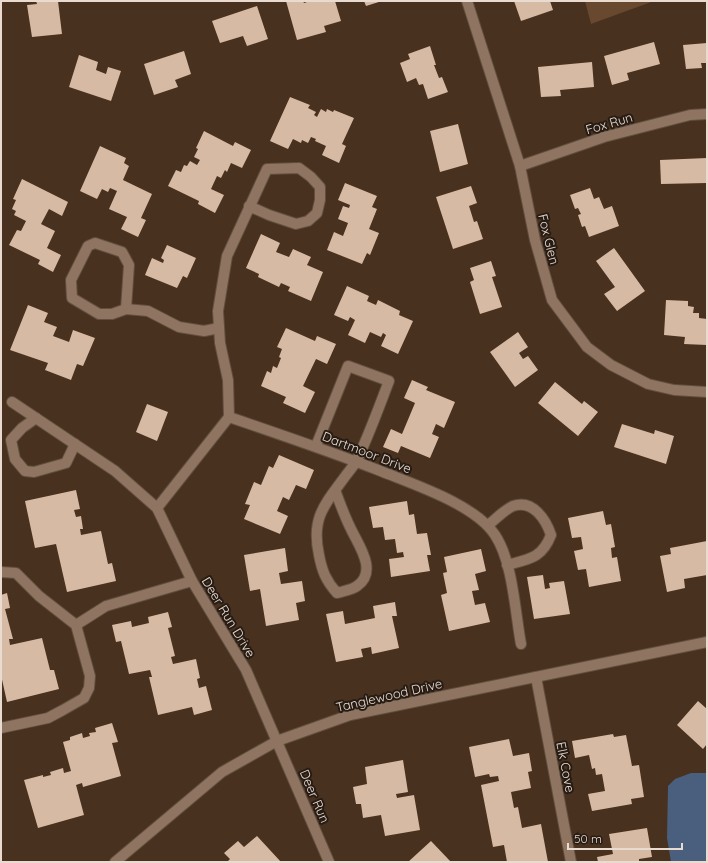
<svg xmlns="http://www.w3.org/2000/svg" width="708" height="863" viewBox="0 0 708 863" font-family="Quicksand,sans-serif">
  <rect width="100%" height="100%" fill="#48311f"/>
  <!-- green -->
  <polygon fill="#68482f" points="585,1 654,1 591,24"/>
  <!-- water -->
  <polygon fill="#4a5e7e" points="691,773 707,773 707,862 671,862 667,838 668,786 675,779"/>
  <!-- building -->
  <g fill="#d7baa4">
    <polygon points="36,1 58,1 62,34 32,37 27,5 37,4"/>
    <polygon points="286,1 303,1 304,3 310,1 335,1 341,21 324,26 326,32 297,40"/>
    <polygon points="364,1 382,1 366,6"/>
    <polygon points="514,1 550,1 553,10 521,21"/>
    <polygon points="257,6 268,39 247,46 243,36 220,43 212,21"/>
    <polygon points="654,42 660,64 627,73 629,80 612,85 604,56"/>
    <polygon points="707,43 707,63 701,63 702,68 686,69 683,45"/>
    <polygon points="430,46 436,65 434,65 439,78 442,77 448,92 428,99 423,84 419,85 416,78 407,82 400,63 410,59 408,54"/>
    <polygon points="184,51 191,74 175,80 178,87 154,95 144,64"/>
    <polygon points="79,55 98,62 96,70 106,74 108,67 121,71 111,101 69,87"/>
    <polygon points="592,62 594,87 560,90 561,96 541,97 538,67"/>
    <polygon points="290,97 310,105 308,108 316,112 314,115 317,117 321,109 326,112 327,109 333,112 334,110 354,118 342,144 346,146 339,163 322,155 326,146 315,141 316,139 311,137 308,143 302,140 301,143 293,139 288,149 270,141"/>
    <polygon points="458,124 468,164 440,172 430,131"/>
    <polygon points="204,131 233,146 235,142 251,150 242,168 231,163 227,172 225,170 221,178 217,176 211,189 224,195 215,213 198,204 199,201 168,186 176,170 181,172 184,165 187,166 190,161 197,165 200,160 194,157 198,149 196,148"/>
    <polygon points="100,146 126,158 124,163 129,166 123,180 152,194 141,218 146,220 138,237 121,229 127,217 109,209 117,191 110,188 108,192 102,189 97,199 80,191"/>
    <polygon points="707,158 707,183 661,184 660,160"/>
    <polygon points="22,179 68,202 62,216 49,209 41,224 55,231 47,248 61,255 53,272 38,264 40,260 9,245 17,230 21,231 26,221 14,215 16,211 12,209 16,200 13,199"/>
    <polygon points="345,183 377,196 372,207 377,209 369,229 379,233 370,255 367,253 362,264 327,250 334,232 343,236 348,223 338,219 343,206 349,208 350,205 338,200"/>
    <polygon points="471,186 477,203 469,206 474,222 477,221 483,239 453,249 436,197"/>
    <polygon points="590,188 594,199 599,197 604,209 612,206 619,226 589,237 585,226 582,227 578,215 581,214 578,208 575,209 570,195"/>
    <polygon points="261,234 280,243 276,252 289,257 293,249 311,257 307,265 323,272 311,301 288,291 290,287 281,283 279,287 258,277 259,274 246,268"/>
    <polygon points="167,245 196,258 187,278 183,276 177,288 145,275 152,258 163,263 164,260 161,258"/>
    <polygon points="614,248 645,291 617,311 604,294 615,287 596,261"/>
    <polygon points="491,261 496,276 492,277 502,307 480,314 470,282 474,280 470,268"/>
    <polygon points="347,286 369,296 367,301 376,305 378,300 400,311 399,315 413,321 398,354 381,346 386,335 383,333 381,337 370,332 365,343 348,335 355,320 350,317 348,321 334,315"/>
    <polygon points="666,300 688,301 688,306 694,307 693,313 699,313 699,318 707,319 707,345 684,344 685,337 664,335"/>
    <polygon points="28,305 48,313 44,322 57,327 53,336 69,342 73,330 95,338 83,366 77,364 71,380 45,370 48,363 10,350"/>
    <polygon points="286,328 315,341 317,336 336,344 327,364 316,359 303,386 315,392 305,413 283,403 286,397 261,386 267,371 271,373 273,366 277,368 281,358 279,357 282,349 277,347"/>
    <polygon points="518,332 528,347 519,353 523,359 528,356 538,370 515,387 490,352"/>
    <polygon points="412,380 428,387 426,390 455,402 444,428 436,424 432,434 439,437 430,458 401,446 398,453 383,447 391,429 402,434 415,403 404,398"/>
    <polygon points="555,382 582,404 584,401 598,412 578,436 538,403"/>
    <polygon points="147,404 168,412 157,441 136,432"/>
    <polygon points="622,424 654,434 655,430 674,436 666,464 614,447"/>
    <polygon points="279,455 314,470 306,489 296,485 289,500 283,497 277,511 288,516 280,534 244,519 250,505 245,504 254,482 261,485 269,466 273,468"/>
    <polygon points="76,490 80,509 74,510 76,517 81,516 83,529 80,529 81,535 101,531 108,564 112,563 116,581 67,592 56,544 35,548 25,501"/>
    <polygon points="407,501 409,515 414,514 417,534 427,533 431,555 427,555 430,571 391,577 389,559 404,557 403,552 397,553 395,539 385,540 383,527 373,528 369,507"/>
    <polygon points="603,511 606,525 611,524 615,547 611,548 612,558 617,557 621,581 589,587 586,569 578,570 574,551 583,549 581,537 572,538 568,518"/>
    <polygon points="707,541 707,575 684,579 685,588 667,592 660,556 671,554 670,548"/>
    <polygon points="285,548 288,571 279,573 281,584 302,581 305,601 296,603 299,620 266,626 260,589 250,591 244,555"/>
    <polygon points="481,549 486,571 475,574 479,590 472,591 475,605 485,603 490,622 449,631 441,595 447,593 443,573 447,572 444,557"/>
    <polygon points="543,575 545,589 550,588 549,583 564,581 570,614 534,619 527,577"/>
    <polygon points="7,593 10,608 5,609 13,639 9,639 10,645 42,638 50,670 54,670 59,689 7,702 1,675 1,595"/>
    <polygon points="395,602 397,616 392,616 399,648 372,654 371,647 361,649 363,657 336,662 326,614 343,611 345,624 375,618 373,606"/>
    <polygon points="168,612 172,627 168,628 175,656 171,657 173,664 196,659 200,678 197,679 199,688 206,686 212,710 194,715 192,707 158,715 149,677 152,677 150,670 129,674 121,641 116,642 112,625 131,621 132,627 149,623 148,617"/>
    <polygon points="698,701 707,709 707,744 703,749 677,725"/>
    <polygon points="112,723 118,742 112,743 121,776 83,787 82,783 76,785 84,815 38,828 24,780 43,775 43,777 51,775 50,772 63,768 64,773 71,771 63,742 70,740 70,737 82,733 83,738 90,736 89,733 96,732 95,728"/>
    <polygon points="613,734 614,737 626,735 632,766 639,765 644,797 631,799 632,804 592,811 588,794 605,791 602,774 596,775 595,768 592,769 589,755 575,758 572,741"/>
    <polygon points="509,739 513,756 529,753 532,771 528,772 531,788 511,792 514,808 518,807 522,828 541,824 548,862 507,862 504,845 493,847 481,785 499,781 498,776 490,777 489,774 475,777 469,747"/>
    <polygon points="403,760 408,792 396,794 397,798 414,795 420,830 385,836 381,815 363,818 361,804 356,804 353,787 367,784 365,767"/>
    <polygon points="647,828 652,857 639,859 639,862 598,862 597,857 613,854 609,834"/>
    <polygon points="257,836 281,862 227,862 230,859 224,853 238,841 244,847"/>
    <polygon points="431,841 451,862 408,862"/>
  </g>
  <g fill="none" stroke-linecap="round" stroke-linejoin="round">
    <!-- street casing -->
    <g stroke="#624f3f" stroke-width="12">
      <g id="street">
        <polyline points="467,1 520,166 535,240 552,300 587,347 611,365 648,384 674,390 707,392"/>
        <polyline points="520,166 604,137 690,115 707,114"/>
        <polyline points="126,309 129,265 122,252 95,243 88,246 71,280 72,298 99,314 112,314 126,309 148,311 179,327 204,331 219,328"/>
        <polyline points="12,402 115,471 157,508 192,581 246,670 329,862"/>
        <path d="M 229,417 C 279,434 329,451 378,470 C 412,484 475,504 495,535 C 513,562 515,612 521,644"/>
        <polyline points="36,418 22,428 11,440 15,459 25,471 34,472 66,463 75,444"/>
        <path d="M 316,446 L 348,366 L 389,381 C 379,407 369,435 357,460 C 354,466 348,472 344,478 C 324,505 311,519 319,555 C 322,571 326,581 337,593 C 343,591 352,590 357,586 C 379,571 357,543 350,527 C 344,515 340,503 335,490"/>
        <polyline points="157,508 229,417 228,380 220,343 218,311 227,256 267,169 299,168 311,177 320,187 320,200 317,213 308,221 296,224 269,215 249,206"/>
        <path d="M 488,525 C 496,519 504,510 513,506 C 533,499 546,520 551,535 C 542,558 530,559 507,565"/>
        <polyline points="1,572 16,573 39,596 76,625 90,676 89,688 84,698 63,710 48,718 1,728"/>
        <polyline points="76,625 106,606 192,581"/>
        <polyline points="536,677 571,862"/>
        <polyline points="115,862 222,772 277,741 350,715 707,642"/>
      </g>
    </g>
    <!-- street -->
    <use href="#street" stroke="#8f7561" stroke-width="10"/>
  </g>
  <g text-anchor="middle" stroke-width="4" stroke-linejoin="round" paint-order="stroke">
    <!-- street labels -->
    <g font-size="13" fill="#eadbd0" stroke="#261c14">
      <text transform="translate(609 123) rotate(-16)" y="5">Fox Run</text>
      <text transform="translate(549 239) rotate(76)" y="5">Fox Glen</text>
      <text transform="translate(367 452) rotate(21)" y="5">Dartmoor Drive</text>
      <text transform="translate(229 617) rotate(59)" y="5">Deer Run Drive</text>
      <text transform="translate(389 695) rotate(-13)" y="5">Tanglewood Drive</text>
      <text transform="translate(566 767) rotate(79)" y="5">Elk Cove</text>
      <text transform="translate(315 796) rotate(67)" y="5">Deer Run</text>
    </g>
  </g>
  <!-- border -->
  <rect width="708" height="863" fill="none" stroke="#eadbd0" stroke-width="4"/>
  <!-- scale -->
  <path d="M568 843v6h114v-6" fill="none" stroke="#eadbd0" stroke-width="2"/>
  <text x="574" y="843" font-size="12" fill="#eadbd0" stroke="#261c14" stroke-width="3" paint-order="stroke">50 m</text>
</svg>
